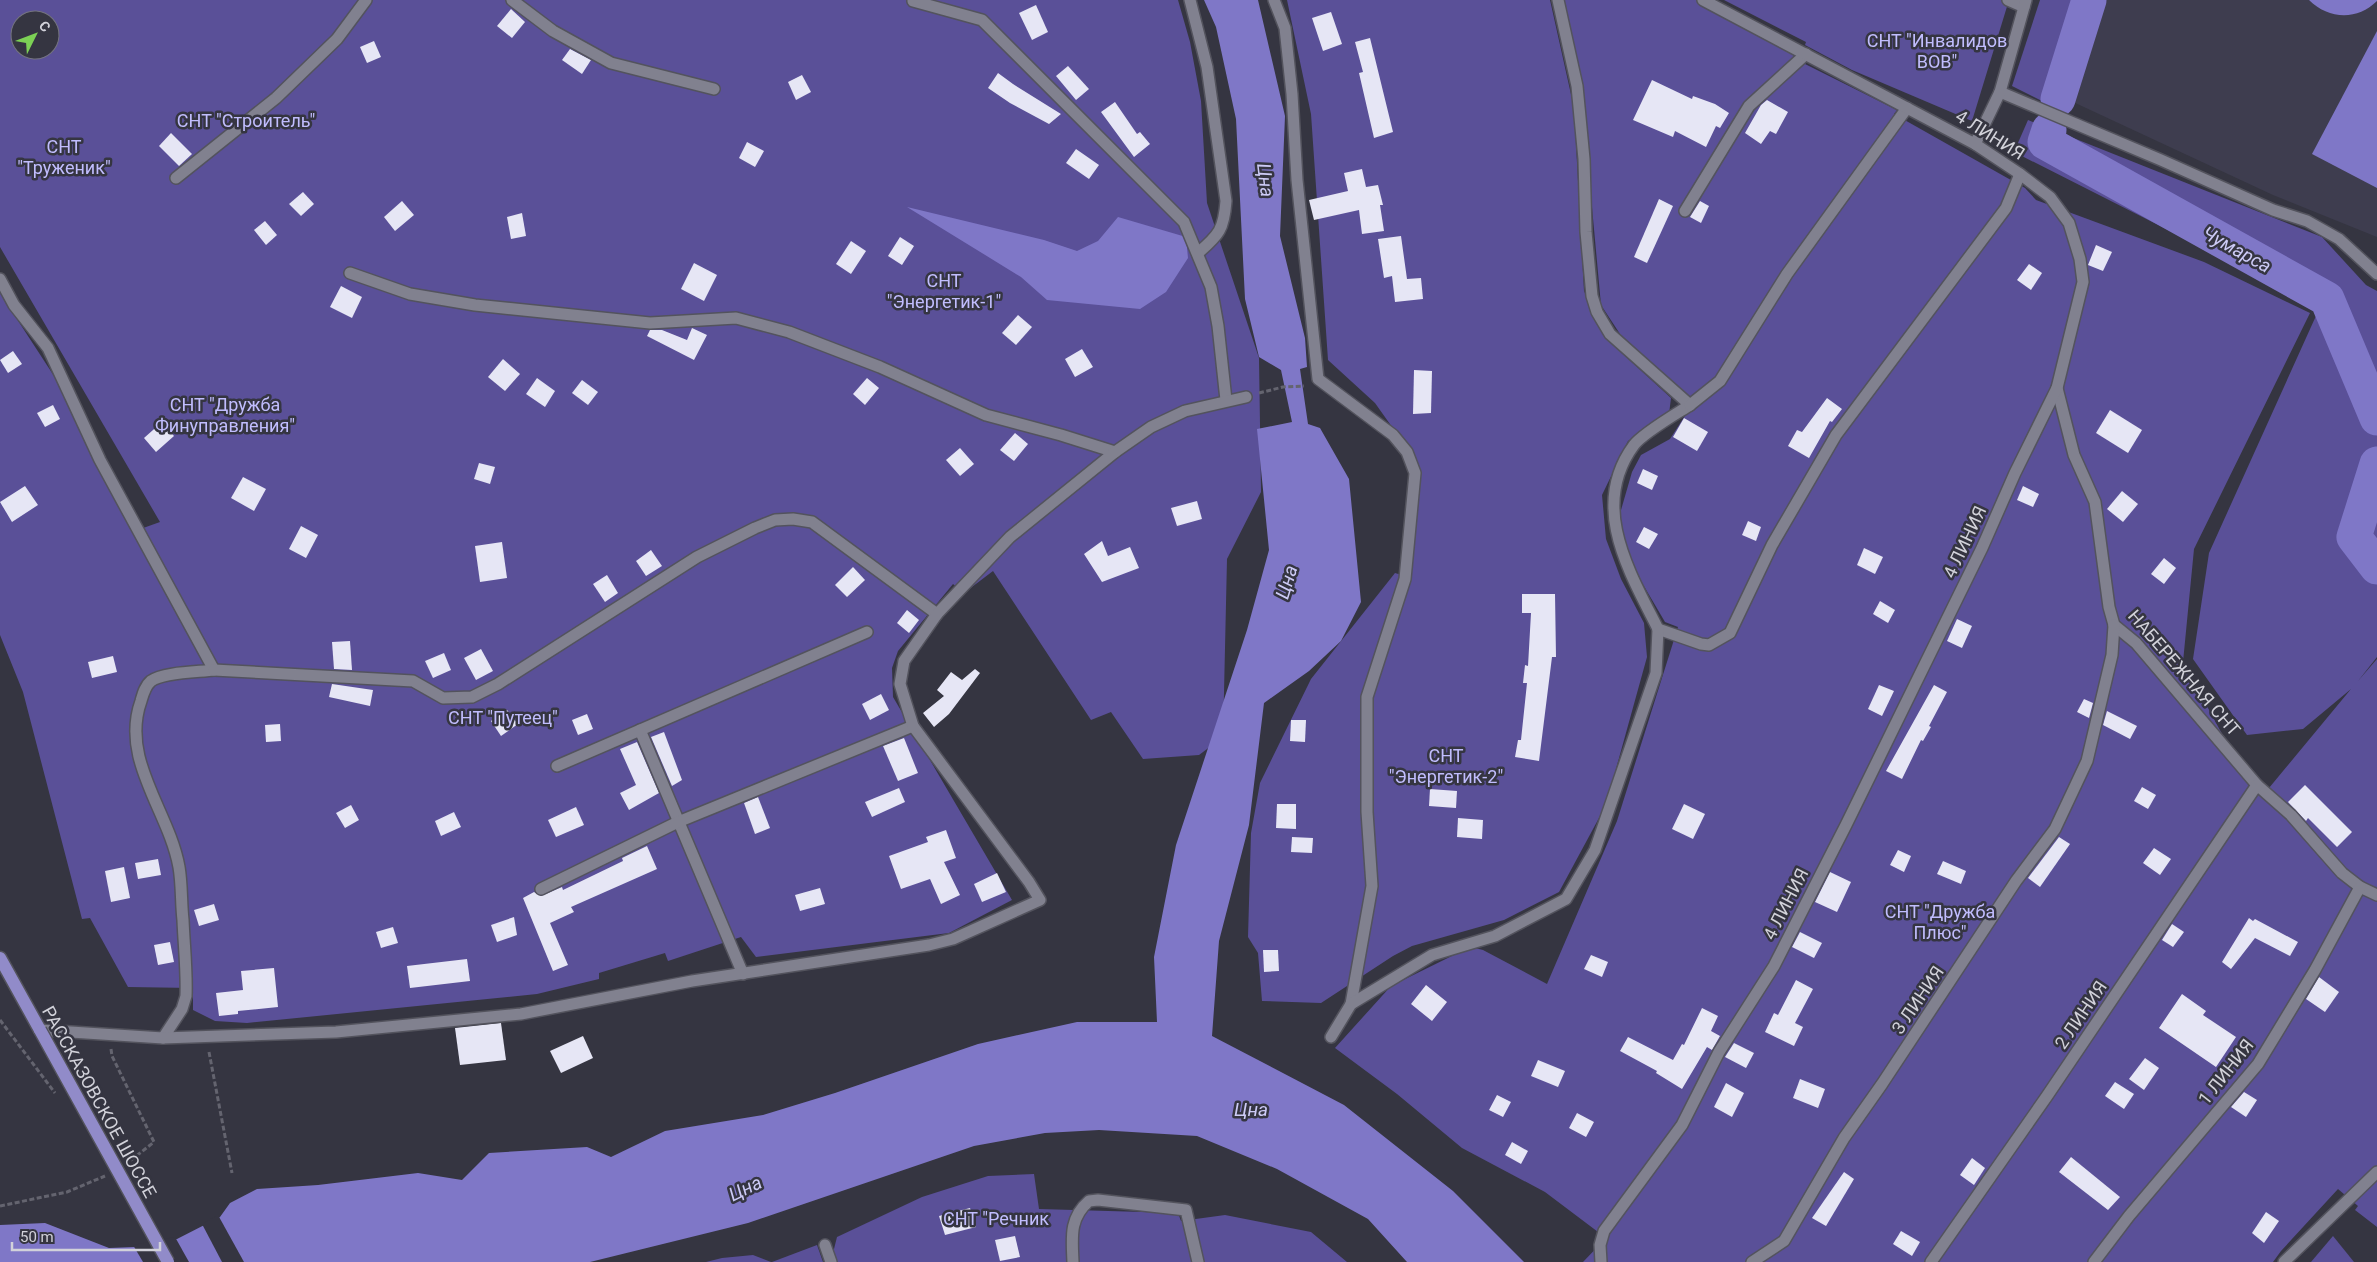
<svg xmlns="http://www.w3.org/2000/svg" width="2377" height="1262" viewBox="0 0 2377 1262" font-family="Roboto,sans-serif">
  <rect width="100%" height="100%" fill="#353541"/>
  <!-- built -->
  <polygon fill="#3e3d4f" points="2104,0 2377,0 2377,237 2273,195 2071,101"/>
  <!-- green -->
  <g fill="#5a5098" fill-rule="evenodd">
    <path d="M 0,0 L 1178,0 L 1190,42 L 1201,101 L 1207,203 L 1259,358 L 1261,492 L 1227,559 L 1223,737 L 1199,755 L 1143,759 L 1111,712 L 1091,720 L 993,571 L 964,593 L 953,584 L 898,651 L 892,668 L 893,697 L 1012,900 L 949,933 L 756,957 L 741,937 L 668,961 L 665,953 L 599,973 L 599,979 L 537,994 L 247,1023 L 215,1021 L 193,1010 L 193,988 L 128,987 L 90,918 L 82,919 L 23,692 L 0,635 L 0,293 L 54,376 L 132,532 L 160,522 L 0,247 ZM 20,20 L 50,20 L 50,50 L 20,50 Z"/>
    <polygon points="1287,0 1550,0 1574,108 1584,291 1600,327 1613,345 1671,398 1669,414 1628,441 1602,495 1606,539 1621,579 1644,623 1647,657 1606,805 1559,892 1504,920 1412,946 1393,956 1321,1003 1262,1001 1258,953 1248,937 1251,833 1260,783 1311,679 1395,573 1405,576 1412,543 1419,465 1375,403 1328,360 1311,114"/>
    <polygon points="1564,0 1699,0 1794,53 1793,58 1897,110 1894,114 2025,188 2036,200 2204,262 2310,313 2194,549 2183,662 2221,732 2242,763 2269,788 2351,689 2303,729 2247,735 2193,659 2209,553 2320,307 2014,152 2028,120 2322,237 2366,285 2377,291 2377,657 2358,681 2377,659 2377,1227 2355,1210 2358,1206 2338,1189 2281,1251 2273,1262 1583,1262 1606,1238 1545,1192 1462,1148 1397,1094 1335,1048 1391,986 1464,950 1475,948 1483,950 1547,984 1617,821 1678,627 1665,622 1628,559 1619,517 1632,472 1641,455 1670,439 1690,408 1686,396 1620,334 1601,305 1579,66"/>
    <polygon points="1724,0 2009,0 1972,121 1852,70 1805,45 1806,42"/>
    <polygon points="2040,0 2098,0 2062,111 2012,86"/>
    <polygon points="1034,1174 1039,1209 1178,1213 1181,1221 1225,1215 1311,1232 1347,1262 836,1262 833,1253 837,1237 922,1197 988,1176"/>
    <polygon points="2333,1236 2354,1262 2311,1262"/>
    <polygon points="817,1245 823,1262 772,1262"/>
    <polygon points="753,1255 771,1262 706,1262 722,1258"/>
  </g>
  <!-- water -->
  <g fill="#7f77c7">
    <polygon points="1204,0 1258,0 1285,116 1280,236 1305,338 1307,367 1300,369 1308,424 1320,428 1349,479 1361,602 1341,641 1309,671 1264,703 1249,825 1219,941 1212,1036 1344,1105 1453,1191 1524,1262 1407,1262 1368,1219 1277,1169 1197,1136 1099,1130 1045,1133 974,1146 748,1223 590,1262 0,1262 0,1225 45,1223 109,1248 135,1247 177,1239 220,1217 230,1203 257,1189 318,1185 418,1173 462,1180 489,1153 587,1147 611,1157 665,1131 763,1115 835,1093 978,1044 1077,1022 1157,1022 1154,957 1176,845 1247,630 1269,550 1257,429 1292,422 1281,370 1259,357 1245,299 1236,119 1216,27"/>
    <path d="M 2309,0 L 2377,0 L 2377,1 C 2357,21 2328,19 2309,0 Z"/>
    <polygon points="2377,31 2377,188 2312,154"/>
    <polygon points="907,207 1044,240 1077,251 1098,241 1118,217 1186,237 1188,258 1166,292 1140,309 1047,300 1021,277"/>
  </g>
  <!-- pier -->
  <g fill="#353541">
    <polygon points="218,1215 244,1262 222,1262 202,1224"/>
    <polygon points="175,1237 189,1262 143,1262 133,1245"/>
  </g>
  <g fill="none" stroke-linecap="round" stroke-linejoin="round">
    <!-- river -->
    <g stroke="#7f77c7" stroke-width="35">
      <polyline points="2058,99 2089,0"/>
      <polyline points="2049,130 2045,142 2327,299 2377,418"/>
      <polyline points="2377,464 2354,537 2377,567"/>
    </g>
  </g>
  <!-- building -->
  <g fill="#e6e6f5">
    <polygon points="1036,5 1048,32 1032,40 1019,13"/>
    <polygon points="511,9 525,22 512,38 497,26"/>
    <polygon points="1331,12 1342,44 1323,51 1312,18"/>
    <polygon points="1370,38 1393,132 1374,138 1359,73 1363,72 1355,42"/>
    <polygon points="374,41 381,57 367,63 360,47"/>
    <polygon points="570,49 591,60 582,74 562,60"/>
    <polygon points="1068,66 1089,89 1076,100 1056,76"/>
    <polygon points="998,73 1013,84 1061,114 1049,124 1010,103 988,88"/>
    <polygon points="802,75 811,92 796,100 788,82"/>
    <polygon points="1652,80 1692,99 1693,96 1715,104 1729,113 1720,128 1716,126 1706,147 1675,131 1673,137 1633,120"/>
    <polygon points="1767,100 1788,112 1776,134 1770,131 1761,144 1745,133 1761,105"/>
    <polygon points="1115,102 1137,134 1140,132 1150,144 1134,157 1101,112"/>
    <polygon points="171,133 192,154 179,166 159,146"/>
    <polygon points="747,142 764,151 755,167 739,158"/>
    <polygon points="1076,149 1099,165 1089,179 1066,163"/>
    <polygon points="1362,169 1366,187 1378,185 1383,205 1380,205 1384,231 1362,234 1359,210 1314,220 1309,200 1348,191 1344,173"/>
    <polygon points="303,192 314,204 301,216 289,204"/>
    <polygon points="1659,199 1673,206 1647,263 1634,257"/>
    <polygon points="402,201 414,215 395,231 384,217"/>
    <polygon points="1700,201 1709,206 1701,223 1690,217"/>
    <polygon points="522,213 526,236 511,239 507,217"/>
    <polygon points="265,221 277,235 266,245 254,230"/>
    <polygon points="1401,236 1407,279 1421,278 1423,299 1395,302 1392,276 1384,278 1378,239"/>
    <polygon points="900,237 914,246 902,265 888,256"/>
    <polygon points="851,241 866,251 851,274 836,264"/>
    <polygon points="2096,245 2112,252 2103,271 2088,265"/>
    <polygon points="694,263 717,275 704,301 681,289"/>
    <polygon points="2029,264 2042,273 2031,290 2017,280"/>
    <polygon points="341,286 362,297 352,318 330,307"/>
    <polygon points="1018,315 1032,327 1016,345 1002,333"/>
    <polygon points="692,328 707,335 694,360 647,336 650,330 662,330 687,340"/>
    <polygon points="1082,349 1093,367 1075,377 1065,359"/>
    <polygon points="13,351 22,364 8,373 0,360"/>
    <polygon points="503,359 520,374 505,391 488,377"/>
    <polygon points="1414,370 1432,371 1431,413 1413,414"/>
    <polygon points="537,378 555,391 545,407 526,394"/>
    <polygon points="867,378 879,388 865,405 853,394"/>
    <polygon points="582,380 598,392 588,405 572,393"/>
    <polygon points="1827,398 1842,409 1832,422 1830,421 1809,458 1788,446 1797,430 1802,432"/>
    <polygon points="53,405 60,419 45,427 37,413"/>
    <polygon points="2110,410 2142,430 2128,453 2096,433"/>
    <polygon points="1684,418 1708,432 1697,451 1673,437"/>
    <polygon points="162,422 174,436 156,452 144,438"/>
    <polygon points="1015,433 1028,444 1014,461 1000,450"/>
    <polygon points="960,448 974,464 960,476 946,460"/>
    <polygon points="479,463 495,467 490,484 474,479"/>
    <polygon points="1643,469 1658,476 1652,490 1637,483"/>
    <polygon points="243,477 266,489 254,511 231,498"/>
    <polygon points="25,486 38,505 12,522 0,502"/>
    <polygon points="2023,486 2039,494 2033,507 2017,500"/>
    <polygon points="2122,491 2138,504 2123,522 2107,509"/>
    <polygon points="1197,501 1202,519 1177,526 1171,508"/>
    <polygon points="1748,521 1761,527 1756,541 1742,535"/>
    <polygon points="301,526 318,535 306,558 289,549"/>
    <polygon points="1644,527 1658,534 1649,549 1636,542"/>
    <polygon points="1102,541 1108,556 1130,547 1139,568 1102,582 1084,554"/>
    <polygon points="502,542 507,578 480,582 475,546"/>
    <polygon points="1864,548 1883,557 1875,574 1857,565"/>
    <polygon points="651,550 662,566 646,576 636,561"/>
    <polygon points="2164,558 2176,568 2164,584 2151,574"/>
    <polygon points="853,567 865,580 847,597 835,585"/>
    <polygon points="607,575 618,593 605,602 593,584"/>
    <polygon points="1522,594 1555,594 1556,657 1552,657 1539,761 1515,757 1518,740 1521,740 1527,683 1523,683 1525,665 1528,666 1531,613 1522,613"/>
    <polygon points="1880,601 1895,610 1888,623 1873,614"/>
    <polygon points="907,610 919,620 909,633 897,623"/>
    <polygon points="1957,619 1972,626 1962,648 1947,641"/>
    <polygon points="350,641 352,670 334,669 332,642"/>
    <polygon points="481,649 493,671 476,680 464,658"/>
    <polygon points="444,653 451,670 433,678 425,661"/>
    <polygon points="113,656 117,672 92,678 88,662"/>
    <polygon points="975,669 980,673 949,714 934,727 923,713 944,696 937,690 951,672 962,680"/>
    <polygon points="332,684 373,690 370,706 329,697"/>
    <polygon points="1879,685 1894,691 1882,716 1868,709"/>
    <polygon points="1934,685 1947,692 1929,726 1931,727 1923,741 1921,740 1902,779 1886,771"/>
    <polygon points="881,694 889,710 870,720 862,704"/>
    <polygon points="2084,699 2093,703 2089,718 2077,712"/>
    <polygon points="507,710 518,724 501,736 491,721"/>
    <polygon points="2107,711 2137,726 2130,739 2103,725"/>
    <polygon points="587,714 593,729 578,735 572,720"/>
    <polygon points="1291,720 1306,720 1305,742 1290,741"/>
    <polygon points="280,724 281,741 266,742 265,725"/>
    <polygon points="664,732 682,780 672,786 651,737"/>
    <polygon points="904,738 918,773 898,781 883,746"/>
    <polygon points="637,742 659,793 629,810 620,793 636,785 620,749"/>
    <polygon points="2305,785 2352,832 2337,847 2308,818 2306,821 2288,802"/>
    <polygon points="2142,787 2156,795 2148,809 2134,801"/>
    <polygon points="899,788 905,802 872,817 865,802"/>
    <polygon points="1430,789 1457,791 1456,808 1429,806"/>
    <polygon points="758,797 770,828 755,834 744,803"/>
    <polygon points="1277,804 1296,804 1296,829 1276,828"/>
    <polygon points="1684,804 1705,814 1693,839 1672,829"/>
    <polygon points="351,805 359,820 345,828 336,813"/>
    <polygon points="576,807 584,825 556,837 548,820"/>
    <polygon points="454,812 461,827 441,836 435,821"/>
    <polygon points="1458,818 1483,820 1482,839 1457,837"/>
    <polygon points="946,830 956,858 944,862 960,895 941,904 930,879 901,889 889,856 928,842 926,837"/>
    <polygon points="1292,837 1313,838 1312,853 1291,852"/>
    <polygon points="2059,837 2070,844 2040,887 2028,878"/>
    <polygon points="647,846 657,869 571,907 574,912 550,923 568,965 553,971 523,898 534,892 541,896 562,887 563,890 623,861 622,858"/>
    <polygon points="2154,848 2171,859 2160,875 2143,863"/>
    <polygon points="1898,850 1911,856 1904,872 1890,865"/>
    <polygon points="158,859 161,875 138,879 135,863"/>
    <polygon points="1943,861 1966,871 1961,884 1937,874"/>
    <polygon points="124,867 130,898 111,902 105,871"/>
    <polygon points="1830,872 1851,882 1837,912 1815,902"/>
    <polygon points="997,873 1006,892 982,902 974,884"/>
    <polygon points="820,888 825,904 800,911 795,895"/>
    <polygon points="214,904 219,920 199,926 194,910"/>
    <polygon points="514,917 517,935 497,942 491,925"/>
    <polygon points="2249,918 2253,921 2255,919 2298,942 2290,956 2255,938 2231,969 2222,962"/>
    <polygon points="2172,924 2184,932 2173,947 2162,940"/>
    <polygon points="393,927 398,943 381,948 376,932"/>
    <polygon points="1800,932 1822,943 1814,958 1792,947"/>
    <polygon points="170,942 174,962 158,965 154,945"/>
    <polygon points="1263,950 1278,950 1279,971 1264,972"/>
    <polygon points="1591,955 1608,962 1602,977 1584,969"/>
    <polygon points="467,959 470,981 410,988 407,966"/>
    <polygon points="274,968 278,1007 238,1011 238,1014 219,1016 216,993 243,990 241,971"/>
    <polygon points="2319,977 2339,992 2325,1012 2306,999"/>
    <polygon points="1796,980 1813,989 1795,1023 1803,1027 1794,1046 1765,1032 1774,1013 1778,1015"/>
    <polygon points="1426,985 1447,1002 1432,1021 1411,1004"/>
    <polygon points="2182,994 2206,1011 2203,1015 2236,1037 2216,1067 2159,1028"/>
    <polygon points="1702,1008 1718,1016 1711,1031 1720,1036 1712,1050 1707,1047 1682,1089 1656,1073 1657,1071 1620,1051 1628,1037 1673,1060 1682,1044 1684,1045"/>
    <polygon points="501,1023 506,1060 460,1065 455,1028"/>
    <polygon points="583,1036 593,1058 561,1073 550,1051"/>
    <polygon points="1734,1043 1754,1053 1746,1068 1725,1057"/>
    <polygon points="2145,1058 2159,1068 2144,1090 2129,1079"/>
    <polygon points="1538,1060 1565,1071 1558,1087 1531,1076"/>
    <polygon points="1800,1079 1825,1089 1818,1108 1793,1098"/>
    <polygon points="2115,1082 2134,1094 2124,1109 2105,1096"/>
    <polygon points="1726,1083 1744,1093 1732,1117 1714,1107"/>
    <polygon points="2244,1092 2257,1100 2246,1117 2231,1107"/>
    <polygon points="1497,1095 1511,1102 1503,1117 1489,1110"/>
    <polygon points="1577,1113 1594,1122 1586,1137 1569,1128"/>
    <polygon points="1512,1142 1528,1151 1521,1164 1505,1155"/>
    <polygon points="2071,1157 2120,1197 2108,1210 2059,1172"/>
    <polygon points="1972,1158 1985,1168 1974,1185 1960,1175"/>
    <polygon points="1844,1172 1854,1179 1826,1226 1812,1218"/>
    <polygon points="970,1208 976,1227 945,1235 939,1216"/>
    <polygon points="2266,1212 2279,1221 2264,1243 2252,1233"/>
    <polygon points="1901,1231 1920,1242 1912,1256 1893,1244"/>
    <polygon points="1015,1236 1020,1257 1000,1261 995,1240"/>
  </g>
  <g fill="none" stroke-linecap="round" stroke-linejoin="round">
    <!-- lane casing -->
    <g stroke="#53535d" stroke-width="14">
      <g id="lane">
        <polyline points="512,0 553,31 611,63 714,89"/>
        <path d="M 1190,0 L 1207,67 L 1226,201 C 1224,229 1219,235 1198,253"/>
        <polyline points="1274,0 1285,28 1292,94 1297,180 1318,379 1393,435 1407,452 1415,473 1405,579 1367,697 1367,812 1372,886 1351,1004"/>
        <path d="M 1558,0 L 1577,86 L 1584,159 L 1586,232 L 1592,296 L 1597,312 L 1610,334 L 1690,405 C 1676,414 1643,433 1634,445 C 1589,506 1629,571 1658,629 L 1701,644 L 1709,645 L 1730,633 L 1772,545 L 1836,435 L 2006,208 L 2020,174"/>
        <polyline points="2008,0 2024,7"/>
        <polyline points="913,1 982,20 1184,222 1211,287 1218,326 1226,400"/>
        <polyline points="2000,92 2161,160 2273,210 2307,221 2339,239 2377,274"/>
        <polyline points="1975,144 2000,92 2026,0"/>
        <polyline points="176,178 276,98 337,39 366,0"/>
        <polyline points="1685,211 1749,106 1806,54"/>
        <polyline points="350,273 410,294 475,305 650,323 736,318 789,332 880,367 986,415 1061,435 1115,452"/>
        <path d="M 0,279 L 14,305 L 48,348 L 100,460 L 214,670 C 199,672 163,672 151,681 C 145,686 143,694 141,701 C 120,760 169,811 179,867 C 182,884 181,903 183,920 C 184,945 187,971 186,996 L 182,1009 L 163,1038"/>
        <polyline points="2057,388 2074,455 2095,502 2109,607 2114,625 2136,643 2257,785 2291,815 2342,873 2360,887 2377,895"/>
        <polyline points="1690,405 1720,381 1787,274 1907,108"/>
        <polyline points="214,670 413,681 443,698 472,697 498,684 697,557 755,528 775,520 793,519 812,522 937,614"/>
        <polyline points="640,730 743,974"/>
        <polyline points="557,766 867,632"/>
        <polyline points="541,889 678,822 913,726"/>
        <polyline points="40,1030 163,1038 336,1032 521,1014 692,981 929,945 953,939 1040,900 1029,882 913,726 900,684 904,661 937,614 1010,537 1115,452 1151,427 1185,411 1246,397"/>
        <polyline points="1331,1037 1351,1004 1432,955 1495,936 1566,899 1595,850 1656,673 1658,629"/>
        <polyline points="825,1245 831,1262"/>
        <path d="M 1073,1262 C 1072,1238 1069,1218 1089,1201 L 1098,1200 L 1186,1210 L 1198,1262"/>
        <polyline points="1601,1262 1600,1245 1604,1231 1682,1125 1719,1052 1774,966 1846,825 1982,548 2015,473 2057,388 2083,282 2080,259 2069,223 2050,197 2020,174 1975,144 1703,0"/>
        <polyline points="1752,1262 1784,1241 1844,1138 1882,1084 2016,881 2055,829 2087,761 2112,655 2114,625"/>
        <polyline points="1931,1262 2047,1096 2257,785"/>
        <polyline points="2094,1262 2129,1216 2258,1064 2315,970 2360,887"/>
        <polyline points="2284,1262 2377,1172"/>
      </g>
    </g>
    <!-- primary casing -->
    <g stroke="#53535d" stroke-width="15">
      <polyline id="primary" points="0,958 40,1030"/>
    </g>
    <!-- path -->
    <g stroke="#64646f" stroke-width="3" stroke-dasharray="5 2.5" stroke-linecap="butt">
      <polyline points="1259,393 1283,387 1304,386"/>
      <polyline points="0,1020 55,1093"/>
      <polyline points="111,1049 112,1056 154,1142 130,1161"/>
      <polyline points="209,1052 232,1173"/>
      <polyline points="0,1206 67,1192 105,1176"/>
    </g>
    <!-- lane -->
    <use href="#lane" stroke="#81818f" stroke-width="11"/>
    <!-- primary -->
    <use href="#primary" stroke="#918bc9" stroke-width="12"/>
    <!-- primary-bridge casing -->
    <g stroke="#53535d" stroke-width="15" stroke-linecap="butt">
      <polyline id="primary-bridge" points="40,1030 168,1262"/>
    </g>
    <!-- primary-bridge -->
    <use href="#primary-bridge" stroke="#918bc9" stroke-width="12"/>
  </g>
  <g text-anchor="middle" stroke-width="5" stroke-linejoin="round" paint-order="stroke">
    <!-- park labels -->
    <g font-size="18" fill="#c1bdfe" stroke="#353541">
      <text x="1937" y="47">СНТ "Инвалидов<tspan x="1937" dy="21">ВОВ"</tspan></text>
      <text x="246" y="127">СНТ "Строитель"</text>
      <text x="64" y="153">СНТ<tspan x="64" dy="21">"Труженик"</tspan></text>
      <text x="944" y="287">СНТ<tspan x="944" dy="21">"Энергетик-1"</tspan></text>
      <text x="225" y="411">СНТ "Дружба<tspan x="225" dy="21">Финуправления"</tspan></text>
      <text x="503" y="724">СНТ "Путеец"</text>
      <text x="1446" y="762">СНТ<tspan x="1446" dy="21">"Энергетик-2"</tspan></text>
      <text x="1940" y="918">СНТ "Дружба<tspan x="1940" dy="21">Плюс"</tspan></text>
      <text x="996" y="1225">СНТ "Речник</text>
    </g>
    <!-- street labels -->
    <g font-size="18" fill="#d2d2da" stroke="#353541">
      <text transform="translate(1990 135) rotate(32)" y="6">4 ЛИНИЯ</text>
      <text transform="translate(1965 542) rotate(-65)" y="6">4 ЛИНИЯ</text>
      <text transform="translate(2184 673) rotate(49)" y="6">НАБЕРЕЖНАЯ СНТ</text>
      <text transform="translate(1786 904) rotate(-63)" y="6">4 ЛИНИЯ</text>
      <text transform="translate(1918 1000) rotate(-56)" y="6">3 ЛИНИЯ</text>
      <text transform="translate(2081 1015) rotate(-56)" y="6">2 ЛИНИЯ</text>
      <text transform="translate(2226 1072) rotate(-52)" y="6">1 ЛИНИЯ</text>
      <text transform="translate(99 1102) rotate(61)" y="6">РАССКАЗОВСКОЕ ШОССЕ</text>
    </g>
    <!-- water labels -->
    <g font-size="19" font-style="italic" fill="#cdcbf6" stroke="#353541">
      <text transform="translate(1266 180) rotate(83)" y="7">Цна</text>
      <text transform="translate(2237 249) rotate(29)" y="7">Чумарса</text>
      <text transform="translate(1286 582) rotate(-73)" y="7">Цна</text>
      <text x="1251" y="1116">Цна</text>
      <text transform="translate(745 1188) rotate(-26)" y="7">Цна</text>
    </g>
  </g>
  <!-- north arrow -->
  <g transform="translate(35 35) rotate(48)"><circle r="24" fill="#353541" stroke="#74747e"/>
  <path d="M0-4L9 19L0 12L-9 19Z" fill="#7cd155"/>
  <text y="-8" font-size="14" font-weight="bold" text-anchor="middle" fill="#d2d2da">С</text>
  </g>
  <!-- scale -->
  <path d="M12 1242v8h148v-8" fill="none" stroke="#d2d2da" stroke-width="2.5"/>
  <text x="20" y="1242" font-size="15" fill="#d2d2da" stroke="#353541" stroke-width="4" paint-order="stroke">50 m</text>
</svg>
